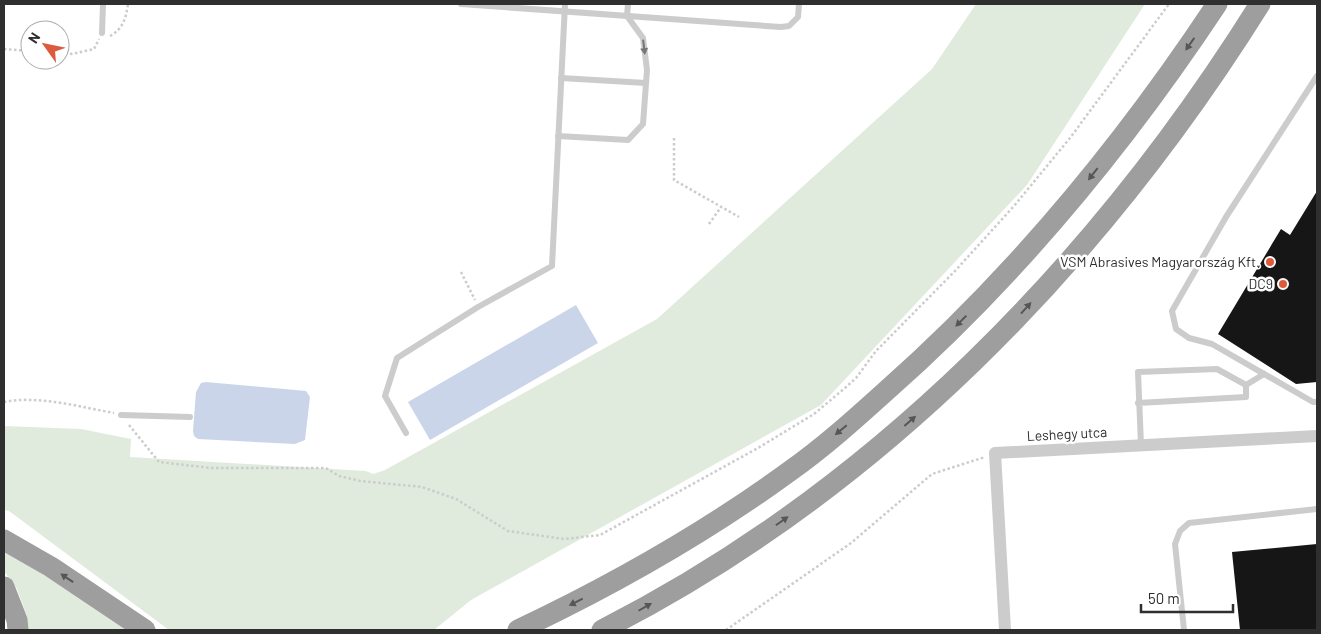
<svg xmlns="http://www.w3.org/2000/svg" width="1321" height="634" viewBox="0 0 1321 634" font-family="Barlow,sans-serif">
  <rect width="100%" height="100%" fill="#fff"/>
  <!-- green -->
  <g fill="#e1ebdd">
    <polygon points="976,4 1145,4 1027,185 821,405 471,600 434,630 169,630 9,511 4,510 4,426 81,429 131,439 130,457 366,471 373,474 385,470 657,319 932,69"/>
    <polygon points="4,549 129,630 26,630 27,616 17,589 4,571"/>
  </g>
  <!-- water -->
  <g fill="#cbd5ea">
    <polygon points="576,305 598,343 430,440 408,402"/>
    <polygon points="206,382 306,391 310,397 305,440 295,444 198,439 194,436 193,431 196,392 201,383"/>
  </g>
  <!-- building -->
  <g fill="#161616">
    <polygon points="1317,191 1317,382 1296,384 1218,334 1281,229 1290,235"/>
    <polygon points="1317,544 1317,630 1240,630 1232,552"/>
  </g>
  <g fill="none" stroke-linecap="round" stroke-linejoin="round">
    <!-- path -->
    <g stroke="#ccc" stroke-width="2.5" stroke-dasharray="2.5 2.5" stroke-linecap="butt">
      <path d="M 110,36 C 123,29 126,18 128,4"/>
      <polyline points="4,49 30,51"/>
      <polyline points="60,53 72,54 94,49 99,39"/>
      <polyline points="674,138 674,180 739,217"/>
      <polyline points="709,224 721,207"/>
      <polyline points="461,272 475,300"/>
      <path d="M 4,402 C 37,395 81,407 114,413"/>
      <polyline points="129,425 159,462 211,468 326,468 339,476 361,481 422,487 456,499 508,531 564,539 600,535 758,448 814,414 845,388 856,378 876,351 955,271 1014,206 1070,138 1169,4"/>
      <polyline points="726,630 851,543 932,474 985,457"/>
    </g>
    <!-- service -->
    <g stroke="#ccc" stroke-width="6">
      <polyline points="461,4 781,27 789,26 798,17 799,4"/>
      <polyline points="102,33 103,4"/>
      <polyline points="1317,76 1226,217 1172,311 1176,329 1189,338 1212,344 1313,402 1317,402"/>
      <polyline points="561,78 646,83"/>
      <polyline points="558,136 628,140 643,124 647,70 643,38 627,16 628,4"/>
      <polyline points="1246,385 1264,374"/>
      <polyline points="1138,403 1246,397 1246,385 1217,369 1138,372 1141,445"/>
      <polyline points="121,415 190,417"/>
      <polyline points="406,433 385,396 397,358 478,307 552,266 565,4"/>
      <polyline points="1184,630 1175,544 1180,531 1189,523 1317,509"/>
    </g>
    <!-- minor -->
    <polyline stroke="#ccc" stroke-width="12" points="1005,630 995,453 1317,436"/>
    <!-- trunk -->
    <g stroke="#9e9e9e" stroke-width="21">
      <polyline points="4,540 51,567 145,630"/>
      <polyline points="4,587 17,620 18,630"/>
      <path d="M 518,630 C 613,585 705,533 790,471 C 824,447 855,419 886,391 C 1014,278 1123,146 1217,4"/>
      <path d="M 602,630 C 876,491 1098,263 1260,4"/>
    </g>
  </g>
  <!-- one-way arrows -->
  <defs><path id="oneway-solid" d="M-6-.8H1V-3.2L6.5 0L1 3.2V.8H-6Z" transform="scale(1.25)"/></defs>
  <g fill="#565656">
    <use href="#oneway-solid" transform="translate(1190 44) rotate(125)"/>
    <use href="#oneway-solid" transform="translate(1093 174) rotate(128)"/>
    <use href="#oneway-solid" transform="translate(1026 308) rotate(-48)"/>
    <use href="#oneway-solid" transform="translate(961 321) rotate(135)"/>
    <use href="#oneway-solid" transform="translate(910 421) rotate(-41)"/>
    <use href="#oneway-solid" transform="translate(841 430) rotate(140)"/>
    <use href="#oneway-solid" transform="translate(782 521) rotate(-35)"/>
    <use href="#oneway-solid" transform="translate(67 578) rotate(-146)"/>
    <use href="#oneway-solid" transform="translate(576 602) rotate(153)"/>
    <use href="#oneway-solid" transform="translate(645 607) rotate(-30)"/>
  </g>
  <use fill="#767676" href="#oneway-solid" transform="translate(644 47) rotate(83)"/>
  <!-- markers -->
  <g fill="#db5b3c" stroke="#fff" stroke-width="2">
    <circle cx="1270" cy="262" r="5"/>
    <circle cx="1283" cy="284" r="5"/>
  </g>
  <g text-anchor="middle" stroke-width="5" stroke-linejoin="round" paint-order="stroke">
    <!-- poi labels -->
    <g font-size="14" fill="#2f2f2f" stroke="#fff" text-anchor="end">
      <text x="1260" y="267">VSM Abrasives Magyarország Kft.</text>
      <text x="1273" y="289">DC9</text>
    </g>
    <!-- street labels -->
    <g font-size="14" fill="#2f2f2f" stroke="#fff">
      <text transform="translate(1067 434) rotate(-3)" y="5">Leshegy utca</text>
    </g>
  </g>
  <!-- border -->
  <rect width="1321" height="634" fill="none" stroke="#2f2f2f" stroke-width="10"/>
  <!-- north arrow -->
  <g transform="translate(45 45) rotate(303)"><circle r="24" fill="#ffffff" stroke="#acacac"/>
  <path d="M0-4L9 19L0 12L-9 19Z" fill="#db5b3c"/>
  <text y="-8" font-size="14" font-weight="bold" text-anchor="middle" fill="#2f2f2f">N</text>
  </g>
  <!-- scale -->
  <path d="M1141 604v8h92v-8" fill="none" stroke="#2f2f2f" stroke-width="2.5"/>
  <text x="1148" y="604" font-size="15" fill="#2f2f2f" stroke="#ffffff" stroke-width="4" paint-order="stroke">50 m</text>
</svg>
